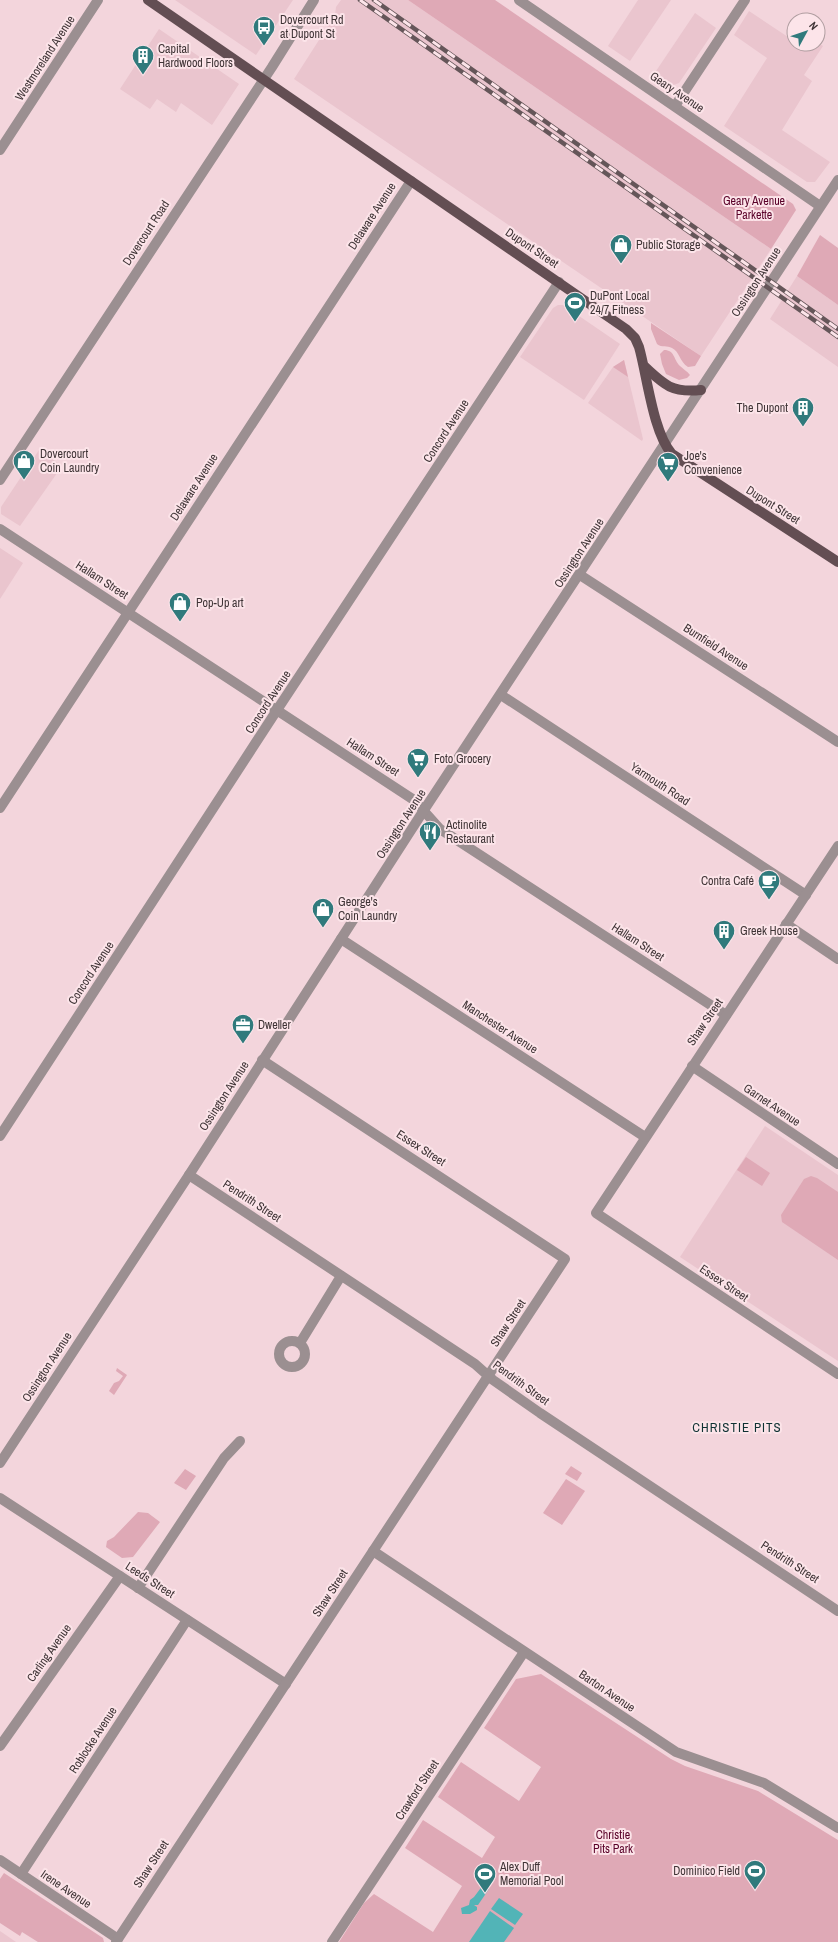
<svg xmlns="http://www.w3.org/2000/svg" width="838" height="1942" viewBox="0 0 838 1942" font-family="'Archivo Narrow',sans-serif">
  <rect width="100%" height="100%" fill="#f3d5dc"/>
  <!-- built -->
  <g fill="#eac5ce">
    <polygon points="175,0 293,0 256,55"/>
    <polygon points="341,0 408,0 771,249 701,356 294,79 335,15 336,7"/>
    <polygon points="638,0 671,0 630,61 608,46"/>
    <polygon points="749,11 788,37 794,27 794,44 818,43 823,46 804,75 812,81 782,130 830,162 815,182 807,182 724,126 767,58 734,35"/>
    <polygon points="695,13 716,28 679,83 668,87 652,77"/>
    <polygon points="159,29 239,84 212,125 181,103 176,112 157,99 150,109 120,89"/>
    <polygon points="797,276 838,305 838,367 770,319"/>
    <polygon points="558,305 563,305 620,344 584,400 520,357 553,308"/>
    <polygon points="624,360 643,439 642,441 588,403 613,367"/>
    <polygon points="39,450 62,466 20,526 1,514 1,507"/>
    <polygon points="0,548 23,563 0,599"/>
    <polygon points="765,1126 838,1175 838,1361 680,1257"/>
    <polygon points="0,1931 16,1942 0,1942"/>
  </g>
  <!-- green -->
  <g fill="#dfa9b6">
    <polygon points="408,0 495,0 793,204 796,210 771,249"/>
    <polygon points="820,235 838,248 838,305 797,276"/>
    <path d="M 651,323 L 701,356 L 695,366 L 688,367 C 679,361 680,352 672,348 C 667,345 662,348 657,344 L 651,329 Z"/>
    <path d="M 664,350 C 675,350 673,359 680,366 C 683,369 687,371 690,375 L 687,378 L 679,380 L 666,374 L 662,364 L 660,354 Z"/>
    <polygon points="624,360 628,377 613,367"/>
    <polygon points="746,1157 770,1173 762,1186 737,1170"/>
    <polygon points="811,1176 817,1178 838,1192 838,1260 782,1222 781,1215 804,1179"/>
    <polygon points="117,1368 127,1375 114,1395 109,1391 114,1383 119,1381 123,1376 116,1371"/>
    <polygon points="571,1466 582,1473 577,1481 565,1474"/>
    <polygon points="185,1469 196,1476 186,1490 174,1483"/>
    <polygon points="566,1479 585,1491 562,1525 543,1513"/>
    <polygon points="138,1512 148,1513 160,1522 133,1557 122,1558 106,1547 107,1541 114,1537"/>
    <polygon points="541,1674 671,1759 685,1766 758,1791 838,1840 838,1942 339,1942 364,1903 374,1894 433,1932 462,1886 405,1848 423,1820 482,1858 495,1837 438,1797 461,1762 519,1801 541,1767 484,1728 516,1679"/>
    <polygon points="4,1873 103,1938 104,1942 38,1942 22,1932 20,1936 0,1923 0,1879"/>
  </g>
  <!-- water -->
  <g fill="#52b4b7">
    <polygon points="483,1885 489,1889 478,1905 474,1905 477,1907 477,1910 470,1914 462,1914 461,1908 469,1905 470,1900 474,1897"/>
    <polygon points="499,1898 523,1914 515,1925 491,1909"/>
    <polygon points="490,1911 514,1928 504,1942 469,1942"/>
  </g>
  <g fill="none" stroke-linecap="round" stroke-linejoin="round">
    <!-- minor -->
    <g stroke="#9b8f91" stroke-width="10">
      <polyline points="519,0 820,206"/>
      <polyline points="675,106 745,0"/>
      <polyline points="0,150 98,0"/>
      <polyline points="0,480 272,67 314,0"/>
      <polyline points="0,529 414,800 440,829 726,1015"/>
      <polyline points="580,575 838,742"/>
      <polyline points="501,695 806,895"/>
      <polyline points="0,808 411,181"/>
      <polyline points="838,846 596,1213 838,1374"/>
      <polyline points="786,924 838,959"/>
      <polyline points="341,939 645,1137"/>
      <polyline points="692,1066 838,1164"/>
      <polyline points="0,1136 277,710 559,282"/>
      <polyline points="189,1175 475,1364 493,1380 540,1413 838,1611"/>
      <circle cx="292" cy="1354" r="13"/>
      <polyline points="300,1343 341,1276"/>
      <polyline points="0,1463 189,1175 424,810 838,180"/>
      <polyline points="0,1498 286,1684"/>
      <polyline points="373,1551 676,1752 764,1783 838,1828"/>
      <polyline points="138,1588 224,1458 240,1441"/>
      <polyline points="0,1746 120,1576"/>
      <polyline points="0,1860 118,1939"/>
      <polyline points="21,1874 187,1620"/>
      <polyline points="116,1942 565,1259 262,1060"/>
      <polyline points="332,1942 524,1652"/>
    </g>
    <!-- major -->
    <g stroke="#634e53" stroke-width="10">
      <path d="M 148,0 L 626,329 L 635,338 L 639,347 C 647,375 653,433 672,454 L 838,562"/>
      <path d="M 644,366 C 664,385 672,393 701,390"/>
    </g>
    <!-- rail casing -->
    <g stroke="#655659" stroke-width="4.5">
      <g id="rail">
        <polyline points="360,0 838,337"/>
        <polyline points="374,0 838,329"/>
      </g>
    </g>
    <!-- rail -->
    <use href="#rail" stroke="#fce4e9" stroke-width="3" stroke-dasharray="9" stroke-linecap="butt"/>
  </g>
  <!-- icons -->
  <defs>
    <g id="bus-pin" transform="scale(1.15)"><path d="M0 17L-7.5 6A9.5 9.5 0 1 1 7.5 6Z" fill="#307a7c" stroke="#fce4e9"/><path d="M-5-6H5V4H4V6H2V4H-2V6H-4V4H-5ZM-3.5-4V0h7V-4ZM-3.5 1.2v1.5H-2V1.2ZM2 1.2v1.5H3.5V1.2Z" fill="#fff"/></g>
    <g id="building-pin" transform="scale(1.15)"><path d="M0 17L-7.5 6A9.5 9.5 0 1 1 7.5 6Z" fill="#307a7c" stroke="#fce4e9"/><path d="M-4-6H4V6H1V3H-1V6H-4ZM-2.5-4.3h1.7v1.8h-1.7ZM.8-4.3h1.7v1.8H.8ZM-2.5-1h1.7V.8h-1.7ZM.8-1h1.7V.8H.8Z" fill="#fff"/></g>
    <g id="shop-pin" transform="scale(1.15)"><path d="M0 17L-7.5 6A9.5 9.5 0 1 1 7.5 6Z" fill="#307a7c" stroke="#fce4e9"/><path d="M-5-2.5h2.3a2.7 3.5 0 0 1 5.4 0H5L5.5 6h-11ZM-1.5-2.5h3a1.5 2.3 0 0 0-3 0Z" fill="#fff"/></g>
    <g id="stadium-pin" transform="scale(1.15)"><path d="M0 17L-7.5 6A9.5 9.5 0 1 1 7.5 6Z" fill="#307a7c" stroke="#fce4e9"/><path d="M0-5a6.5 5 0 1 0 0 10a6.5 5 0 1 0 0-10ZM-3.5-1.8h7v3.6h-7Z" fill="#fff"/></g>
    <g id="supermarket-pin" transform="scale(1.15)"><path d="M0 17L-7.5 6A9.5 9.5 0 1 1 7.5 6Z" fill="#307a7c" stroke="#fce4e9"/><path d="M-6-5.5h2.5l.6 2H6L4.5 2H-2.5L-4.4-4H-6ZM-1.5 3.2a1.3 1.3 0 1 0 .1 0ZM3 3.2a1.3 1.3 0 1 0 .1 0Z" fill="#fff"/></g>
    <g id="restaurant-pin" transform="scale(1.15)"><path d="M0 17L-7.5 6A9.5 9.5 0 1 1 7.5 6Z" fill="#307a7c" stroke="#fce4e9"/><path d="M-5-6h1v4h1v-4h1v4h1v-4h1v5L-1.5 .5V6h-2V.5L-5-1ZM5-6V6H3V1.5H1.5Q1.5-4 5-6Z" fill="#fff"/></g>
    <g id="cafe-pin" transform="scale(1.15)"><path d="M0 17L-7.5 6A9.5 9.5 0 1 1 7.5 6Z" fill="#307a7c" stroke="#fce4e9"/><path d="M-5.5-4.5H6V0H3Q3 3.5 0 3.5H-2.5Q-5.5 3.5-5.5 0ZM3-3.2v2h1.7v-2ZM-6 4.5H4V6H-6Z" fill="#fff"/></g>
    <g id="office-pin" transform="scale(1.15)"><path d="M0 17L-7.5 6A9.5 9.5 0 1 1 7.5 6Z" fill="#307a7c" stroke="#fce4e9"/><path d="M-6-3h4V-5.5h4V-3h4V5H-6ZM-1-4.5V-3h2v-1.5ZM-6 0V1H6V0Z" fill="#fff"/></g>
  </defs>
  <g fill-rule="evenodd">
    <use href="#bus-pin" x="264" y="27"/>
    <use href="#building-pin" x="143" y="56"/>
    <use href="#shop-pin" x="621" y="245"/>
    <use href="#stadium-pin" x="575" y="303"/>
    <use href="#building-pin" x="803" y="408"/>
    <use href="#shop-pin" x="24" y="461"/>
    <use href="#supermarket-pin" x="668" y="463"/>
    <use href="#shop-pin" x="180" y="603"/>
    <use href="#supermarket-pin" x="418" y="759"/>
    <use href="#restaurant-pin" x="430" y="832"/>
    <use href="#cafe-pin" x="769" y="881"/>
    <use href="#shop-pin" x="323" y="909"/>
    <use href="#building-pin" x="724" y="931"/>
    <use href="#office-pin" x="243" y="1025"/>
    <use href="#stadium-pin" x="755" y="1871"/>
    <use href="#stadium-pin" x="485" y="1874"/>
  </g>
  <g text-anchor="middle" stroke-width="4" stroke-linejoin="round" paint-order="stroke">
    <!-- poi labels -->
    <g font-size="12" fill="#3f3436" stroke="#fce4e9" text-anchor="start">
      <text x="280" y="24">Dovercourt Rd<tspan x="280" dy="14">at Dupont St</tspan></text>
      <text x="158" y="53">Capital<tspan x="158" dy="14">Hardwood Floors</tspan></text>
      <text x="636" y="249">Public Storage</text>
      <text x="590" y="300">DuPont Local<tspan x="590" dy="14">24/7 Fitness</tspan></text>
      <text x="788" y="412" text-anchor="end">The Dupont</text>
      <text x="40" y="458">Dovercourt<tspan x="40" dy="14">Coin Laundry</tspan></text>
      <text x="684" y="460">Joe's<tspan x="684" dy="14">Convenience</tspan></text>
      <text x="196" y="607">Pop-Up art</text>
      <text x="434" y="763">Foto Grocery</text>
      <text x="446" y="829">Actinolite<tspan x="446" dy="14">Restaurant</tspan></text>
      <text x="754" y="885" text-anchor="end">Contra Café</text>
      <text x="338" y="906">George's<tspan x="338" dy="14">Coin Laundry</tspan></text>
      <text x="740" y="935">Greek House</text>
      <text x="258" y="1029">Dweller</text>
      <text x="500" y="1871">Alex Duff<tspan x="500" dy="14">Memorial Pool</tspan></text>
      <text x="740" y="1875" text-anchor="end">Dominico Field</text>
    </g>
    <!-- street labels -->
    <g font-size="12" fill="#3f3436" stroke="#fce4e9">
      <text transform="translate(45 58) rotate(-57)" y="4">Westmoreland Avenue</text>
      <text transform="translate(677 92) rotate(34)" y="4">Geary Avenue</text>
      <text transform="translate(372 216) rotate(-57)" y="4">Delaware Avenue</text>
      <text transform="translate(146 233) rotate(-57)" y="4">Dovercourt Road</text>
      <text transform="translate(532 248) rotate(34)" y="4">Dupont Street</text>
      <text transform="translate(756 282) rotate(-57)" y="4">Ossington Avenue</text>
      <text transform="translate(446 431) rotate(-57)" y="4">Concord Avenue</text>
      <text transform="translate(194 487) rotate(-57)" y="4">Delaware Avenue</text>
      <text transform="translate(773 505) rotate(32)" y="4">Dupont Street</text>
      <text transform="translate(579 553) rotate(-57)" y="4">Ossington Avenue</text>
      <text transform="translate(102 580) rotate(33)" y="4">Hallam Street</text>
      <text transform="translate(716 647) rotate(33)" y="4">Burnfield Avenue</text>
      <text transform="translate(268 702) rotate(-57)" y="4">Concord Avenue</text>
      <text transform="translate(373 757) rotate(33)" y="4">Hallam Street</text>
      <text transform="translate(660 784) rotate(33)" y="4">Yarmouth Road</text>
      <text transform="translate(401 824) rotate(-57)" y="4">Ossington Avenue</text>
      <text transform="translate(638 942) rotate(33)" y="4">Hallam Street</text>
      <text transform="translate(91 973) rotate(-57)" y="4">Concord Avenue</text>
      <text transform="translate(705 1022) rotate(-56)" y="4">Shaw Street</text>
      <text transform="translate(500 1027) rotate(33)" y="4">Manchester Avenue</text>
      <text transform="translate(224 1096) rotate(-57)" y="4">Ossington Avenue</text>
      <text transform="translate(772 1105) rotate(34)" y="4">Garnet Avenue</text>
      <text transform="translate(421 1148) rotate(33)" y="4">Essex Street</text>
      <text transform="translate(252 1201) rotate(33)" y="4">Pendrith Street</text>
      <text transform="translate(724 1283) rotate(34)" y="4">Essex Street</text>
      <text transform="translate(508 1323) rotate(-57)" y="4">Shaw Street</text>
      <text transform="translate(47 1367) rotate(-57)" y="4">Ossington Avenue</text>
      <text transform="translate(521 1383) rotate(36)" y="4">Pendrith Street</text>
      <text transform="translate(790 1562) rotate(33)" y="4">Pendrith Street</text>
      <text transform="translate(150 1580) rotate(33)" y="4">Leeds Street</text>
      <text transform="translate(330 1593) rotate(-57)" y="4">Shaw Street</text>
      <text transform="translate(49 1653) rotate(-55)" y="4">Carling Avenue</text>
      <text transform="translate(607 1691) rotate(34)" y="4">Barton Avenue</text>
      <text transform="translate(93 1740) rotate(-57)" y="4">Roblocke Avenue</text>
      <text transform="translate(417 1790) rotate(-57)" y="4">Crawford Street</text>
      <text transform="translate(151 1864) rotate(-57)" y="4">Shaw Street</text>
      <text transform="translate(66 1889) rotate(34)" y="4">Irene Avenue</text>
    </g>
    <!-- park labels -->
    <g font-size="12" fill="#590028" stroke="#fce4e9">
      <text x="754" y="205">Geary Avenue<tspan x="754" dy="14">Parkette</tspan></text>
      <text x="613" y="1839">Christie<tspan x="613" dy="14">Pits Park</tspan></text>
    </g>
    <!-- neighbourhood labels -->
    <g font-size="13" letter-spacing="1" fill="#0f3233" stroke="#fce4e9">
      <text x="737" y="1432">CHRISTIE PITS</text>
    </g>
  </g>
  <!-- north arrow -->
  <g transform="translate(806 32) rotate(50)"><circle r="19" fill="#fce4e9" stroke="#b09ea1"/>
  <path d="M0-3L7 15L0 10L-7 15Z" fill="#307a7c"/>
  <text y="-6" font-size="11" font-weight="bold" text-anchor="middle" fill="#3f3436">N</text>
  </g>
</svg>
